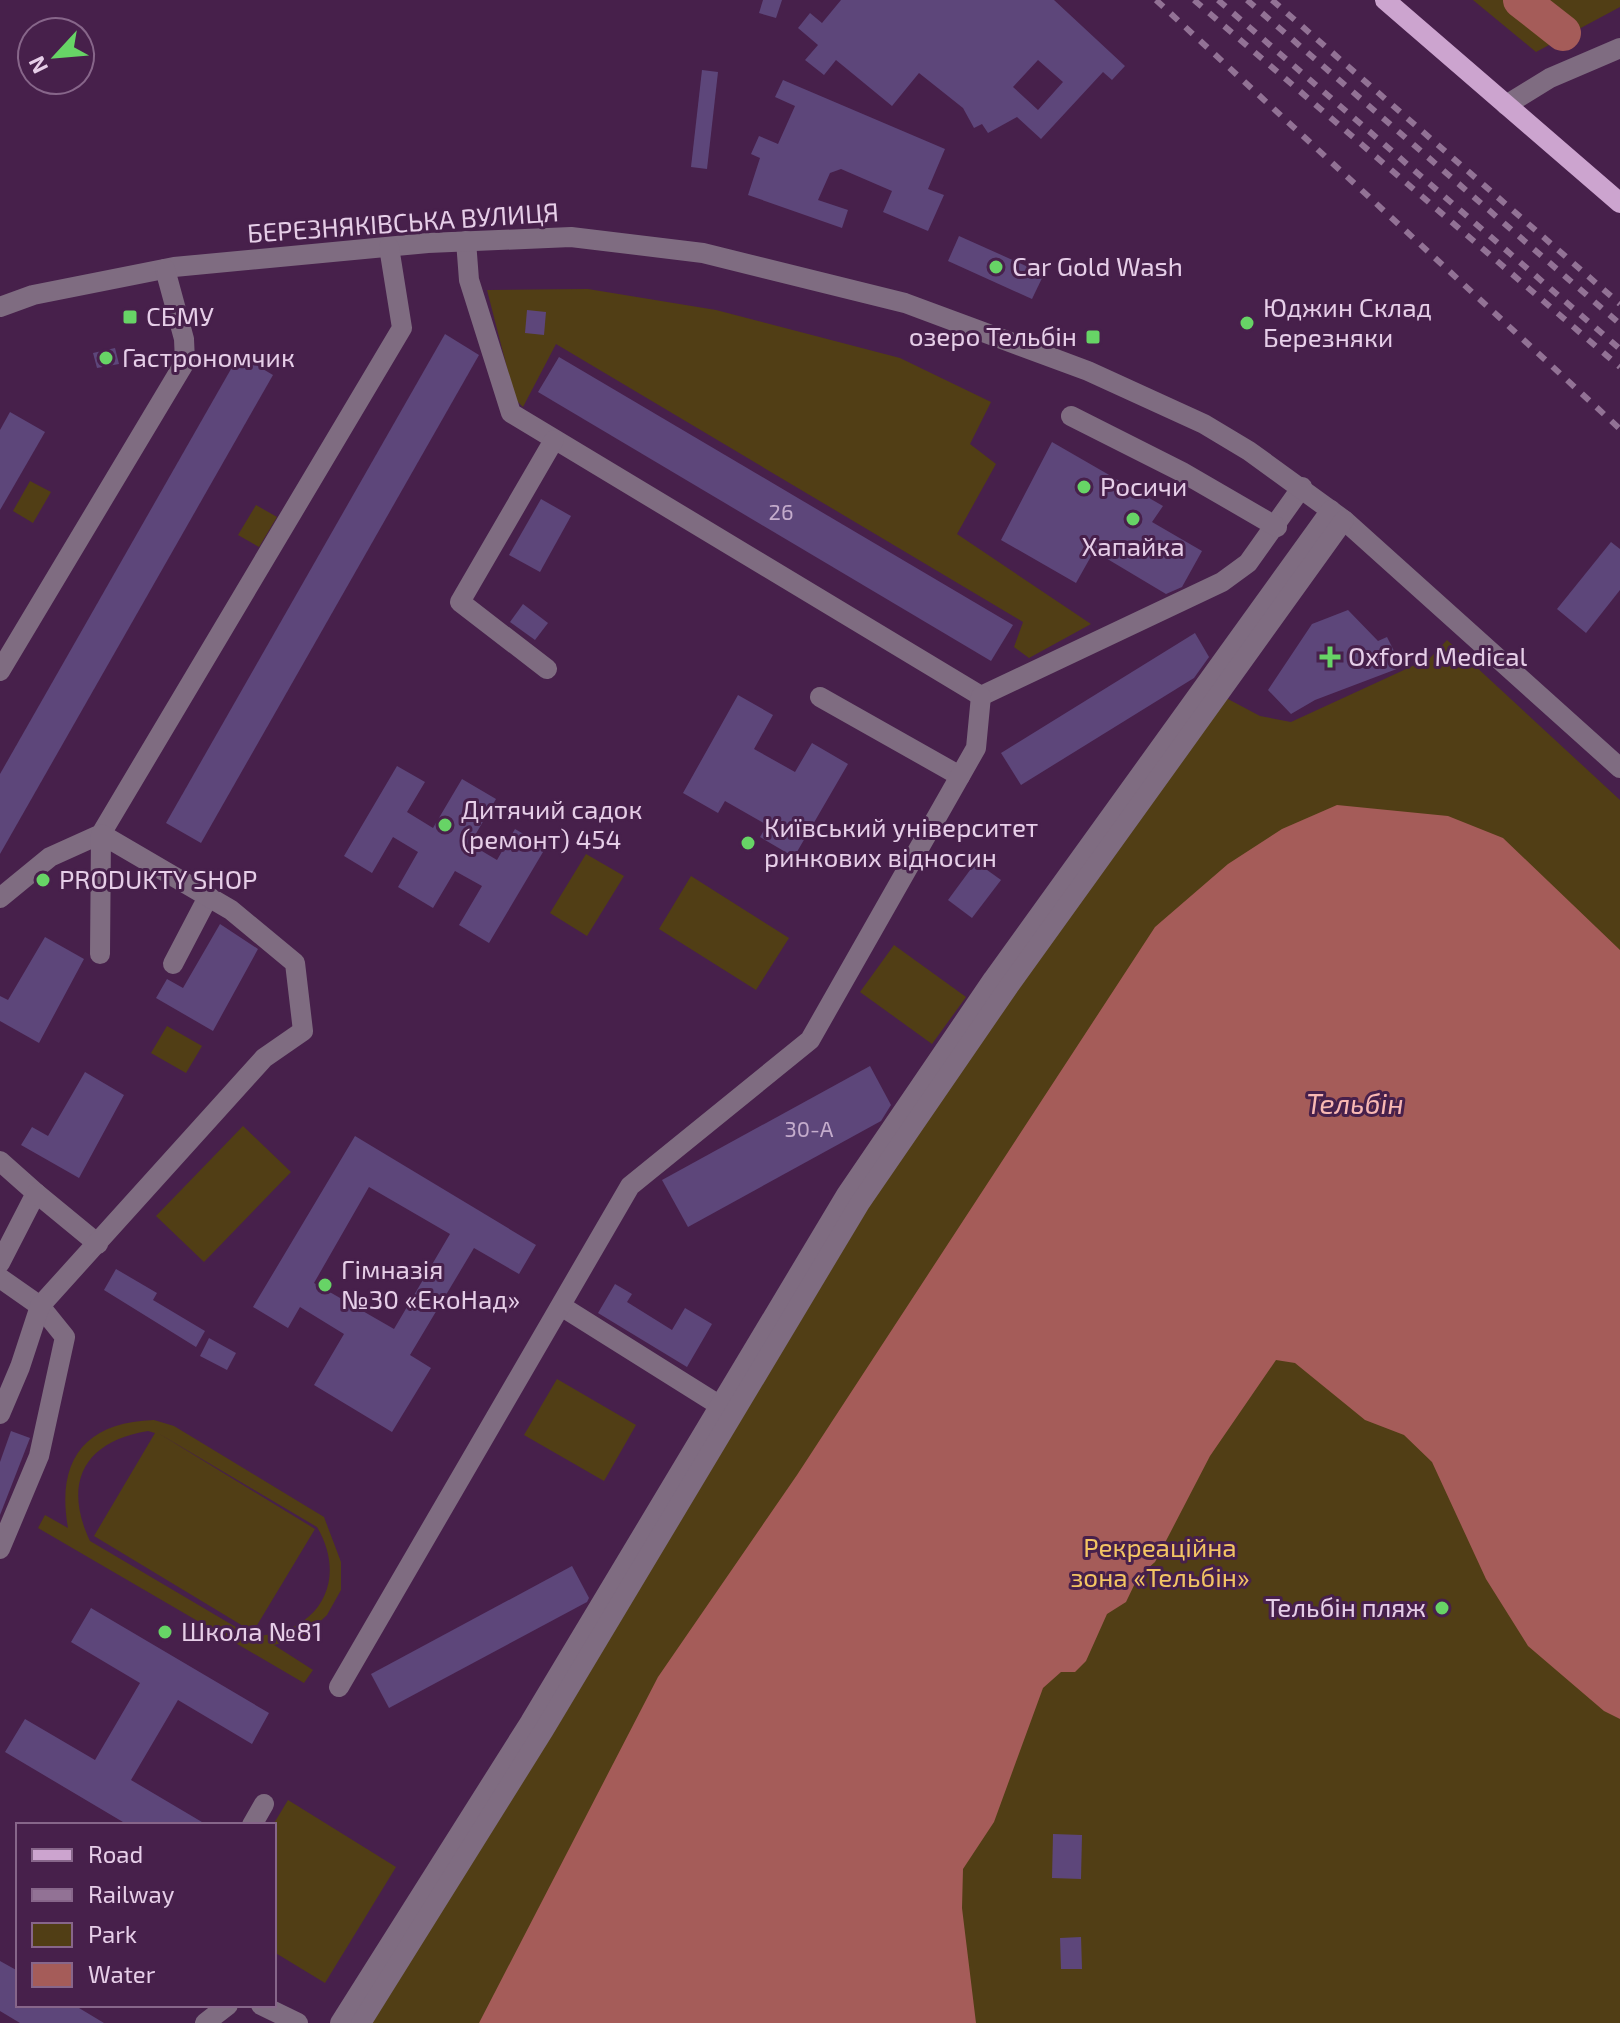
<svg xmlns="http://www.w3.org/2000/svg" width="1620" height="2023" viewBox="0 0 1620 2023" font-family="'Exo 2',sans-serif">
  <rect width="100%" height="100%" fill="#47204b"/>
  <!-- green -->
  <g fill="#513e15" fill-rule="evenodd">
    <polygon points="1473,0 1620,0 1620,7 1536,52"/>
    <polygon points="588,289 716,310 900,358 991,402 970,444 996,464 957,534 1091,624 1029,658 1014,647 1023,622 556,344 523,407 515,399 487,290"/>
    <polygon points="30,481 51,492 33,523 13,511"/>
    <polygon points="256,505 277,517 259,547 238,535"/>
    <polygon points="1447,640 1620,800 1620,2023 335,2023 505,1748 1211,690 1260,716 1291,722 1430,658"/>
    <polygon points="586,854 624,876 587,936 550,913"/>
    <polygon points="691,876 789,938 756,990 659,929"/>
    <polygon points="894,945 966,997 932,1044 860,992"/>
    <polygon points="167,1026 202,1046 186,1073 151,1053"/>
    <polygon points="243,1126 291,1172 204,1262 156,1216"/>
    <polygon points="557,1379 636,1425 604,1481 524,1435"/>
    <path d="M 154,1420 L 174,1426 L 324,1517 L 341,1562 L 341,1590 L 327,1615 L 305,1636 L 274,1645 L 313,1670 L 304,1683 L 38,1528 L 45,1515 L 68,1528 C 56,1461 84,1422 154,1420 ZM 148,1431 L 155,1433 L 94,1536 L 253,1632 L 315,1529 L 158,1433 L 317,1527 C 350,1583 316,1636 251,1636 L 90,1541 C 62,1482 85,1441 148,1431 Z"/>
    <polygon points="288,1800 396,1867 325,1983 274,1952 273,1825"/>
  </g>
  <!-- water -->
  <polygon fill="#a55c59" points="1337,805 1448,816 1503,838 1620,950 1620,1719 1604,1711 1528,1646 1486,1579 1432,1462 1404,1435 1365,1420 1295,1363 1276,1360 1210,1456 1155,1562 1138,1577 1126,1602 1107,1614 1086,1661 1075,1672 1061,1672 1043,1688 994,1822 963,1869 962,1908 976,2023 479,2023 658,1677 797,1475 1155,927 1228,864 1282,829"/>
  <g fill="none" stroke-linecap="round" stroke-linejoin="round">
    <!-- river -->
    <polyline stroke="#a55c59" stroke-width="36" points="1521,0 1563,33"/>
  </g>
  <!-- building -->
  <g fill="#5d467a" fill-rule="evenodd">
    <polygon points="763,0 782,0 776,18 759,13"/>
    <path d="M 841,0 L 1054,0 L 1125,66 L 1112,80 L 1103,72 L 1041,139 L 1017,117 L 988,133 L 982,124 L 974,128 L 963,108 L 919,73 L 892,106 L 836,60 L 824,75 L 805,60 L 818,45 L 798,28 L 810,13 L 822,23 ZM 1038,60 L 1063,82 L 1038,110 L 1013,87 Z"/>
    <polygon points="702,70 718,72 707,169 691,167"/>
    <polygon points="783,80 945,149 928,189 944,195 928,231 883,212 892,191 841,169 830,173 818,200 848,210 842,228 748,195 760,158 751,154 759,136 778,144 795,106 775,97"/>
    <polygon points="959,236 1044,274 1032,299 948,261"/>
    <polygon points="527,310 546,312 544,335 525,333"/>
    <polygon points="445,334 479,355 201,843 166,823"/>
    <polygon points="115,348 119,364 97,368 93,353"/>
    <polygon points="239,355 273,375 0,854 0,774"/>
    <polygon points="559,357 1013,625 991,661 538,392"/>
    <polygon points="10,412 45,432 0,510 0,430"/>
    <polygon points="1052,442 1163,506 1152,522 1202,551 1182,587 1166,594 1094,551 1076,583 1001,540"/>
    <polygon points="541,499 571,516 540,572 509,555"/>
    <polygon points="1611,542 1620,549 1620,590 1586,633 1557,609"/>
    <polygon points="523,604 548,623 535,640 510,622"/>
    <polygon points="1348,610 1378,641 1387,637 1402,667 1315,700 1291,714 1268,690 1312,624"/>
    <polygon points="1195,633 1209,657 1194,678 1021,785 1001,753"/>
    <polygon points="738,695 773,715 754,749 795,772 812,743 848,764 794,857 760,837 767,825 725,801 718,813 683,793"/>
    <polygon points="397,766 425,782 407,812 433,828 462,779 496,799 470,844 497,860 515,829 546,847 489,943 459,925 482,886 455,871 433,908 398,887 418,852 393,837 372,873 344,856"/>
    <polygon points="976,862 1001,880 972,918 948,900"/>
    <polygon points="220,924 258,949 213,1031 156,998 167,979 183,988"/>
    <polygon points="45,937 84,959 39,1043 0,1021 0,996 8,1000"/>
    <polygon points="870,1066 891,1105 881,1121 688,1227 662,1180"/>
    <polygon points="85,1072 124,1095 79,1178 21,1145 32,1127 48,1136"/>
    <path d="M 355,1136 L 536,1245 L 519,1274 L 474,1248 L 410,1355 L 431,1368 L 392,1432 L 314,1385 L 344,1334 L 300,1307 L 288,1328 L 253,1307 ZM 369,1187 L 450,1234 L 394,1329 L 314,1283 Z"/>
    <polygon points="116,1269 157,1293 153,1300 205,1331 196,1347 104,1290"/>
    <polygon points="615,1284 632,1294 627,1302 672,1330 685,1308 712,1324 687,1367 598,1313"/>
    <polygon points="209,1338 236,1353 227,1370 200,1356"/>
    <polygon points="11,1431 30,1438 0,1515 0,1462"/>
    <polygon points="572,1566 589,1598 587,1602 389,1708 371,1674"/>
    <polygon points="91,1608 269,1713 252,1744 178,1700 131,1780 207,1825 128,1825 5,1752 25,1719 95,1760 140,1683 71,1642"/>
    <polygon points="1053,1834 1082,1835 1081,1879 1052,1878"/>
    <polygon points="1081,1937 1082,1969 1061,1969 1060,1938"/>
    <polygon points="0,1961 18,1971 18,2005 74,2005 104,2023 20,2023 0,2011"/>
  </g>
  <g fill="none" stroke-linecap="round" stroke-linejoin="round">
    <!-- minor -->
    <g stroke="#7f6c81" stroke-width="20">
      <polyline points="1506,105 1550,78 1620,48"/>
      <polyline points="466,241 469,280 511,413 981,696 1222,582 1248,563 1302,487"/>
      <polyline points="0,307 33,295 174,267 428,243 571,237 703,253 905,303 1088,371 1204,424 1249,451 1344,520 1620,768"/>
      <polyline points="1071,416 1182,472 1277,527"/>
      <polyline points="547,669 460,602 554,440"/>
      <polyline points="0,671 185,362 184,339 165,269"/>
      <polyline points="820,697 960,776"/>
      <polyline points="0,898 50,857 101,834 402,328 389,247"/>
      <polyline points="173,964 208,897"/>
      <polyline points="0,1161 36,1193 0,1263"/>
      <polyline points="36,1193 98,1244"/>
      <polyline points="0,1278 40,1306 65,1337 39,1456 0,1549"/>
      <polyline points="561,1306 730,1412"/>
      <polyline points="0,1414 20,1367 40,1306 264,1058 303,1031 295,963 231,910 101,834 100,954"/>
      <polyline points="339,1687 630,1186 810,1040 976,748 981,696"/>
      <polyline points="252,1825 264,1804"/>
      <polyline points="261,2005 298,2023"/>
      <polyline points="205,2023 228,2005"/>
      <polyline points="340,2023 530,1722 846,1195 993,979 1331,510"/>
      <polyline points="361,2023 544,1730 860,1203 1007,989 1344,520"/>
    </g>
    <!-- major -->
    <polyline stroke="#cca4cf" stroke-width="20" points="1385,0 1620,203"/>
    <!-- rail -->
    <g stroke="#927295" stroke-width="6" stroke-dasharray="10 10" stroke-linecap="butt">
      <polyline points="1156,0 1620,429"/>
      <polyline points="1194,0 1620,367"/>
      <polyline points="1218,0 1620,349"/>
      <polyline points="1247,0 1620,324"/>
      <polyline points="1272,0 1620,304"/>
    </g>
  </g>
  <!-- markers -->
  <g fill="#67d466" stroke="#47204b" stroke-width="3">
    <circle cx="996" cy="267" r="8"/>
    <rect x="122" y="309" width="16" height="16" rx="4"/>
    <circle cx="1247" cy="323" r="8"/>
    <rect x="1085" y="329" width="16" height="16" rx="4"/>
    <circle cx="106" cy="358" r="8"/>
    <circle cx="1084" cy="487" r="8"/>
    <circle cx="1133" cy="519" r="8"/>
    <path d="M1326 645h8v8h8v8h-8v8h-8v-8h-8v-8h8z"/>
    <circle cx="445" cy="825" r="8"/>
    <circle cx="748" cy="843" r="8"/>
    <circle cx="43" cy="880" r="8"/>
    <circle cx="325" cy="1285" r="8"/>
    <circle cx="1442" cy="1608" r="8"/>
    <circle cx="165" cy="1632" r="8"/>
  </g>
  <g text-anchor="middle" stroke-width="6" stroke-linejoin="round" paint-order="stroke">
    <!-- number labels -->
    <g font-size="22" fill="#c4accc">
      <text x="781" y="520">26</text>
      <text x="809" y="1137">30-А</text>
    </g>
    <!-- street labels -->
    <g font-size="26" fill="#e6cee8" stroke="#47204b">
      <text transform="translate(403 223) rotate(-4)" y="9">БЕРЕЗНЯКІВСЬКА ВУЛИЦЯ</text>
    </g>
    <!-- poi labels -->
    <g font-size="26" fill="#e6cee8" stroke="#47204b" text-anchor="start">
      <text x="1012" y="276">Car Gold Wash</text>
      <text x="1263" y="317">Юджин Склад<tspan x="1263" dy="30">Березняки</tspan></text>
      <text x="146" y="326">СБМУ</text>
      <text x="1077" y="346" text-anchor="end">озеро Тельбін</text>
      <text x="122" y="367">Гастрономчик</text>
      <text x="1100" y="496">Росичи</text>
      <text x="1133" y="556" text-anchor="middle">Хапайка</text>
      <text x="1348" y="666">Oxford Medical</text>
      <text x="461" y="819">Дитячий садок<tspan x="461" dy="30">(ремонт) 454</tspan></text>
      <text x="764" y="837">Київський університет<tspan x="764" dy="30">ринкових відносин</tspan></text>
      <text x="59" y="889">PRODUKTY SHOP</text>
      <text x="341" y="1279">Гімназія<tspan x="341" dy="30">№30 «ЕкоНад»</tspan></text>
      <text x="1426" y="1617" text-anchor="end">Тельбін пляж</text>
      <text x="181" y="1641">Школа №81</text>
    </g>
    <!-- park labels -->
    <g font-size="26" fill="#f3c463" stroke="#47204b">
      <text x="1160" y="1557">Рекреаційна<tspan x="1160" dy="30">зона «Тельбін»</tspan></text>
    </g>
    <!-- water labels -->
    <g font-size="28" font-style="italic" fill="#f9b8b3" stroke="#47204b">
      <text x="1355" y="1114">Тельбін</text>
    </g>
  </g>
  <!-- legend -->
  <rect x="16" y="1823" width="260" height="184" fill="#47204b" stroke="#87668a" stroke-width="2"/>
  <rect x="32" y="1849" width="40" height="12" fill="#cca4cf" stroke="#87668a" stroke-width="2"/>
  <text x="88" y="1863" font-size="24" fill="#e6cee8">Road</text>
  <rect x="32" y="1889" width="40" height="12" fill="#927295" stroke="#87668a" stroke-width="2"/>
  <text x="88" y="1903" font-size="24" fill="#e6cee8">Railway</text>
  <rect x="32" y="1923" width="40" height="24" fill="#513e15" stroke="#87668a" stroke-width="2"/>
  <text x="88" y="1943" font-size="24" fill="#e6cee8">Park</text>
  <rect x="32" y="1963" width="40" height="24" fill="#a55c59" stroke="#87668a" stroke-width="2"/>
  <text x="88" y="1983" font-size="24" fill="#e6cee8">Water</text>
  <!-- north arrow -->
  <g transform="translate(56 56) rotate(244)"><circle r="38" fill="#47204b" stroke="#87668a" stroke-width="2"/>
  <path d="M0-6L14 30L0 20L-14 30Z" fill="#67d466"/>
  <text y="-12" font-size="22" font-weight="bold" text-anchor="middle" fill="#e6cee8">N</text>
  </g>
</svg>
